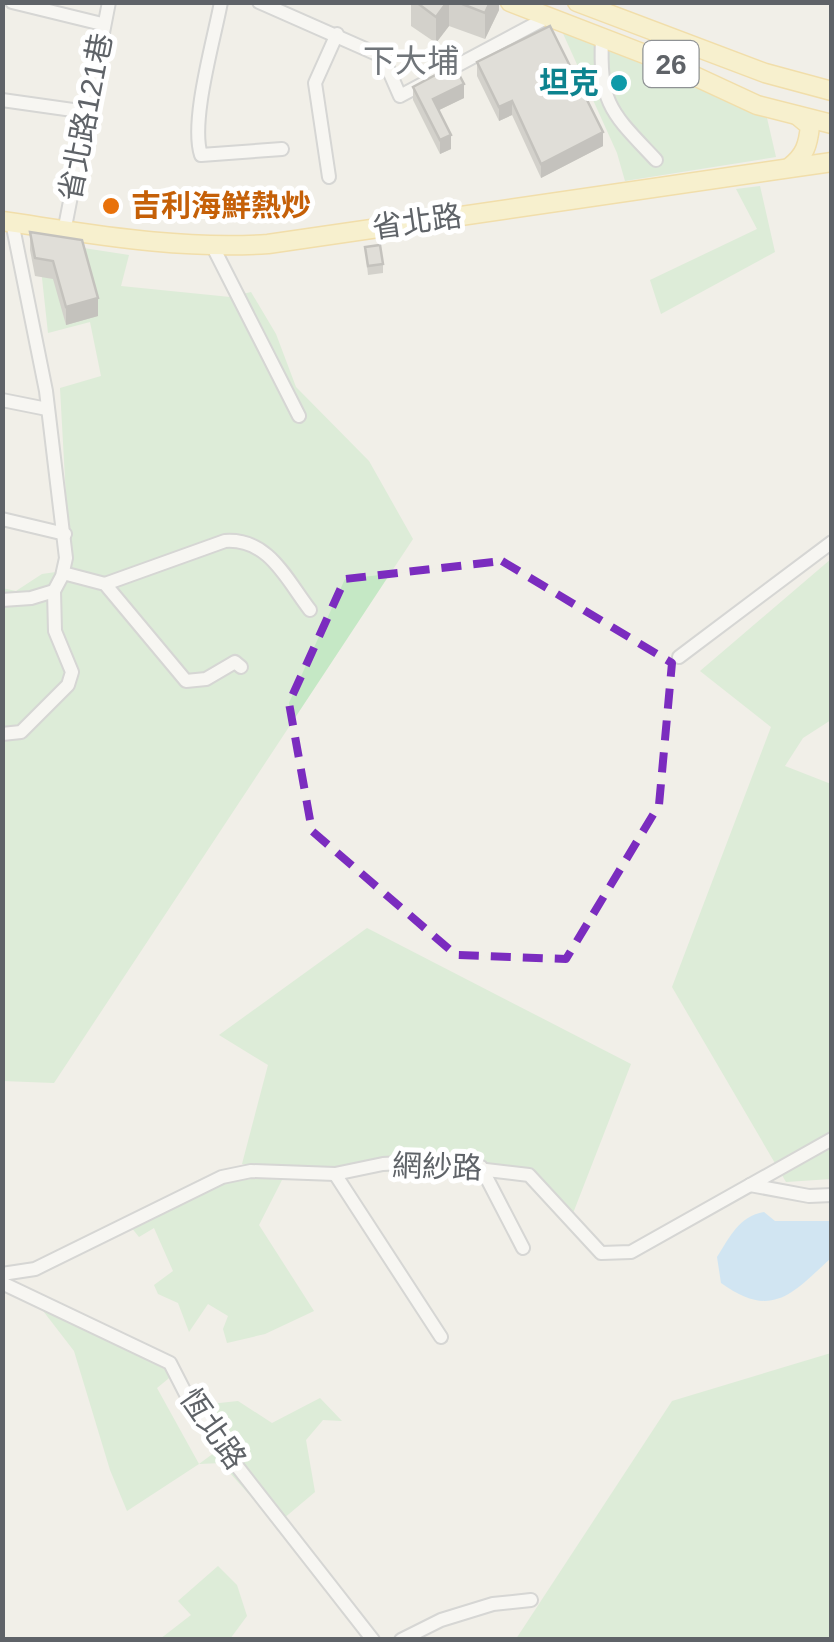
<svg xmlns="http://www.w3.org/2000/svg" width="834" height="1642" viewBox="0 0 834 1642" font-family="Helvetica,'Noto Sans TC',sans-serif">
  <rect width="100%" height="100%" fill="#f1efe8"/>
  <!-- green -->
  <g fill="#c5e8c5">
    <polygon points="561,29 767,118 776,157 625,181 617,153"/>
    <polygon points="760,186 775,252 661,314 650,280 757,229 736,189"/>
    <polygon points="38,241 129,255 121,286 230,297 251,292 276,334 296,387 369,461 413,539 54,1083 3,1081 2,588 16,591 42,574 70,570 60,388 101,376 90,322 48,333"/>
    <polygon points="831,559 831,720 803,738 785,766 831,784 831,1179 786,1182 672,987 771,727 700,671"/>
    <polygon points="367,928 631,1064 570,1221 528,1175 481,1167 335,1174 242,1164 268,1065 219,1035"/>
    <polygon points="258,1178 282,1180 259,1225 314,1311 265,1334 227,1343 223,1329 228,1316 208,1304 189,1332 178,1303 158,1294 154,1285 173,1271 154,1228 139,1237 131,1227 212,1185"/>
    <polygon points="37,1303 174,1374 157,1388 199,1464 222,1447 192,1406 238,1401 272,1423 320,1398 342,1421 323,1420 306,1440 315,1492 283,1519 279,1528 221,1463 199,1464 127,1511 110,1470 74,1351"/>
    <polygon points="831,1353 831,1639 516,1639 672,1401"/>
    <polygon points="218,1566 237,1585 247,1616 230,1639 160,1639 191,1615 178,1601"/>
  </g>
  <!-- water -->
  <path fill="#aadaff" d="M 764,1212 L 775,1221 L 831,1221 L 832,1257 C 792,1294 772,1320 721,1283 L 717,1257 C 730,1237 739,1216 764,1212 Z"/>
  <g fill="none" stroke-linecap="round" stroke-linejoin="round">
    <!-- minor casing -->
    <g stroke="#b5b8bc" stroke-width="16">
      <g id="minor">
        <polyline points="12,2 102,24"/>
        <path d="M 221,2 C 214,40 190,121 201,155 L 282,149"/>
        <polyline points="259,2 379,55 386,64 400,96 548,17"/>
        <path d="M 602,38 C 599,105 612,113 656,160"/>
        <polyline points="2,100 87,112"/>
        <polyline points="329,177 315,83 337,34"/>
        <polyline points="64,232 109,2"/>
        <polyline points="213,247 299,416"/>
        <polyline points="2,400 47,409"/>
        <polyline points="2,519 65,534"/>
        <polyline points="63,573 105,584 186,681 206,679 235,662 241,667"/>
        <path d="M 105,584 L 225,541 C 269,538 286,579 310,610"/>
        <polyline points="2,600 31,598 54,591 62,576 66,558 46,391 12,222"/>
        <polyline points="679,657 832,542"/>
        <polyline points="2,734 21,732 68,685 72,672 55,631 54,591"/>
        <polyline points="481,1167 523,1248"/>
        <polyline points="335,1174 441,1337"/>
        <polyline points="750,1185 809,1196 832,1195"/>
        <polyline points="2,1274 35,1269 222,1177 251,1171 335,1174 383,1164 418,1162 529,1175 601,1253 631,1252 832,1139"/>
        <polyline points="2,1283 170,1363 192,1406 222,1447 373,1640"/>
        <polyline points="401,1640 441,1620 493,1604 531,1600"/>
      </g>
    </g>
    <!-- major casing -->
    <g stroke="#f2c960" stroke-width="21">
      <g id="major">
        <polyline points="510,2 660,60 757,105 832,124"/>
        <polyline points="577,2 765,73 832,91"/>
        <path d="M 790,167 C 805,155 808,145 810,126 L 798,116"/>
        <path d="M 2,221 C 92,234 177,250 268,244 L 832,162"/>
      </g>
    </g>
    <!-- minor -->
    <use href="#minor" stroke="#fff" stroke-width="12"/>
    <!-- major -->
    <use href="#major" stroke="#fff2af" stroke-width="18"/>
  </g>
  <!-- wall -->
  <g fill="#afaea9">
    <polygon points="411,2 499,2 499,10 485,39 449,26 436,43 411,26"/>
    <polygon points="477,62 603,146 541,178 512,115 499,121 477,76"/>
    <polygon points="413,87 464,98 439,110 451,149 440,154 413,100"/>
    <polygon points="30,232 98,316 66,325 53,279 35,276 30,250"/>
    <polygon points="365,247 383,264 383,273 368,275"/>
  </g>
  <!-- shaded-wall -->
  <g fill="#8f8d8a">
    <polygon points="447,2 449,2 449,26 436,43 436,17"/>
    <polygon points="490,2 499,2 499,10 485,39 485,13"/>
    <polygon points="464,84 464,98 433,113 433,99"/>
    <polygon points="512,101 512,115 499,121 499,107"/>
    <polygon points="603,132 603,146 541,178 541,164"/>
    <polygon points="451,135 451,149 440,154 440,140"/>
    <polygon points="98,298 98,316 66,325 66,307"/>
  </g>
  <!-- building -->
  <g fill="#cccac5" stroke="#8f8d8a" stroke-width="2.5">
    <polygon points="416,2 447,2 436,17"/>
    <polygon points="457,2 490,2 485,13"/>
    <polygon points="550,26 603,132 541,164 512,101 499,107 477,62"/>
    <polygon points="454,65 464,84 433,99 451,135 440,140 413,87"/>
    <polygon points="30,232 82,240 98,298 66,307 53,261 35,258"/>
    <polygon points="380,245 383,264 368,266 365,247"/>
  </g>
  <!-- marked area -->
  <path d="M0 0H834V1642H0ZM 502,561 L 672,663 L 659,805 L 566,959 L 456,955 L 312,831 L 289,703 L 345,579 Z" fill="#f1efe8" fill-opacity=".55" fill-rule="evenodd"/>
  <path fill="none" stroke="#7b2cbf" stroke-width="8" stroke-dasharray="20 12" stroke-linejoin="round" d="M 502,561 L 672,663 L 659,805 L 566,959 L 456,955 L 312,831 L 289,703 L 345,579 Z"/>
  <!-- markers -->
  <circle fill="#0f9aa8" stroke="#fff" stroke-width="4" cx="619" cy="83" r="10"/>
  <circle fill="#e8710a" stroke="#fff" stroke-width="4" cx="111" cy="206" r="10"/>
  <g text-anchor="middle" stroke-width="10" stroke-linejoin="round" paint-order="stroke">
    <!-- shield labels -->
    <rect fill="#fff" stroke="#8f9295" stroke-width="2.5" x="643.5" y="41" width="55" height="46" rx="8"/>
    <g font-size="28" font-weight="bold" fill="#5f6368">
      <text x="671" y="74">26</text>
    </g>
    <!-- culture labels -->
    <g font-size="30" font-weight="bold" fill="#0d838f" stroke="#fff" text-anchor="end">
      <text x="599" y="93">坦克</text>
    </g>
    <!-- street labels -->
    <g font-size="30" fill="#5f6368" stroke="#fff">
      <text transform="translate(86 117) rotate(-79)" y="10">省北路121巷</text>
      <text transform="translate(417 222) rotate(-8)" y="10">省北路</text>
      <text transform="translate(437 1167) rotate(2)" y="10">網紗路</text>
      <text transform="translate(213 1429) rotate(55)" y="10">恆北路</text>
    </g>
    <!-- food labels -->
    <g font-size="30" font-weight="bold" fill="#c56008" stroke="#fff" text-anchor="start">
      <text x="131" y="216">吉利海鮮熱炒</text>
    </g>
    <!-- neighbourhood labels -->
    <g font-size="32" fill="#70757a" stroke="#fff">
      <text x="411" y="72">下大埔</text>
    </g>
  </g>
  <!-- border -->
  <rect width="834" height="1642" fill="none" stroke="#5f6368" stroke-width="10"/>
</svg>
